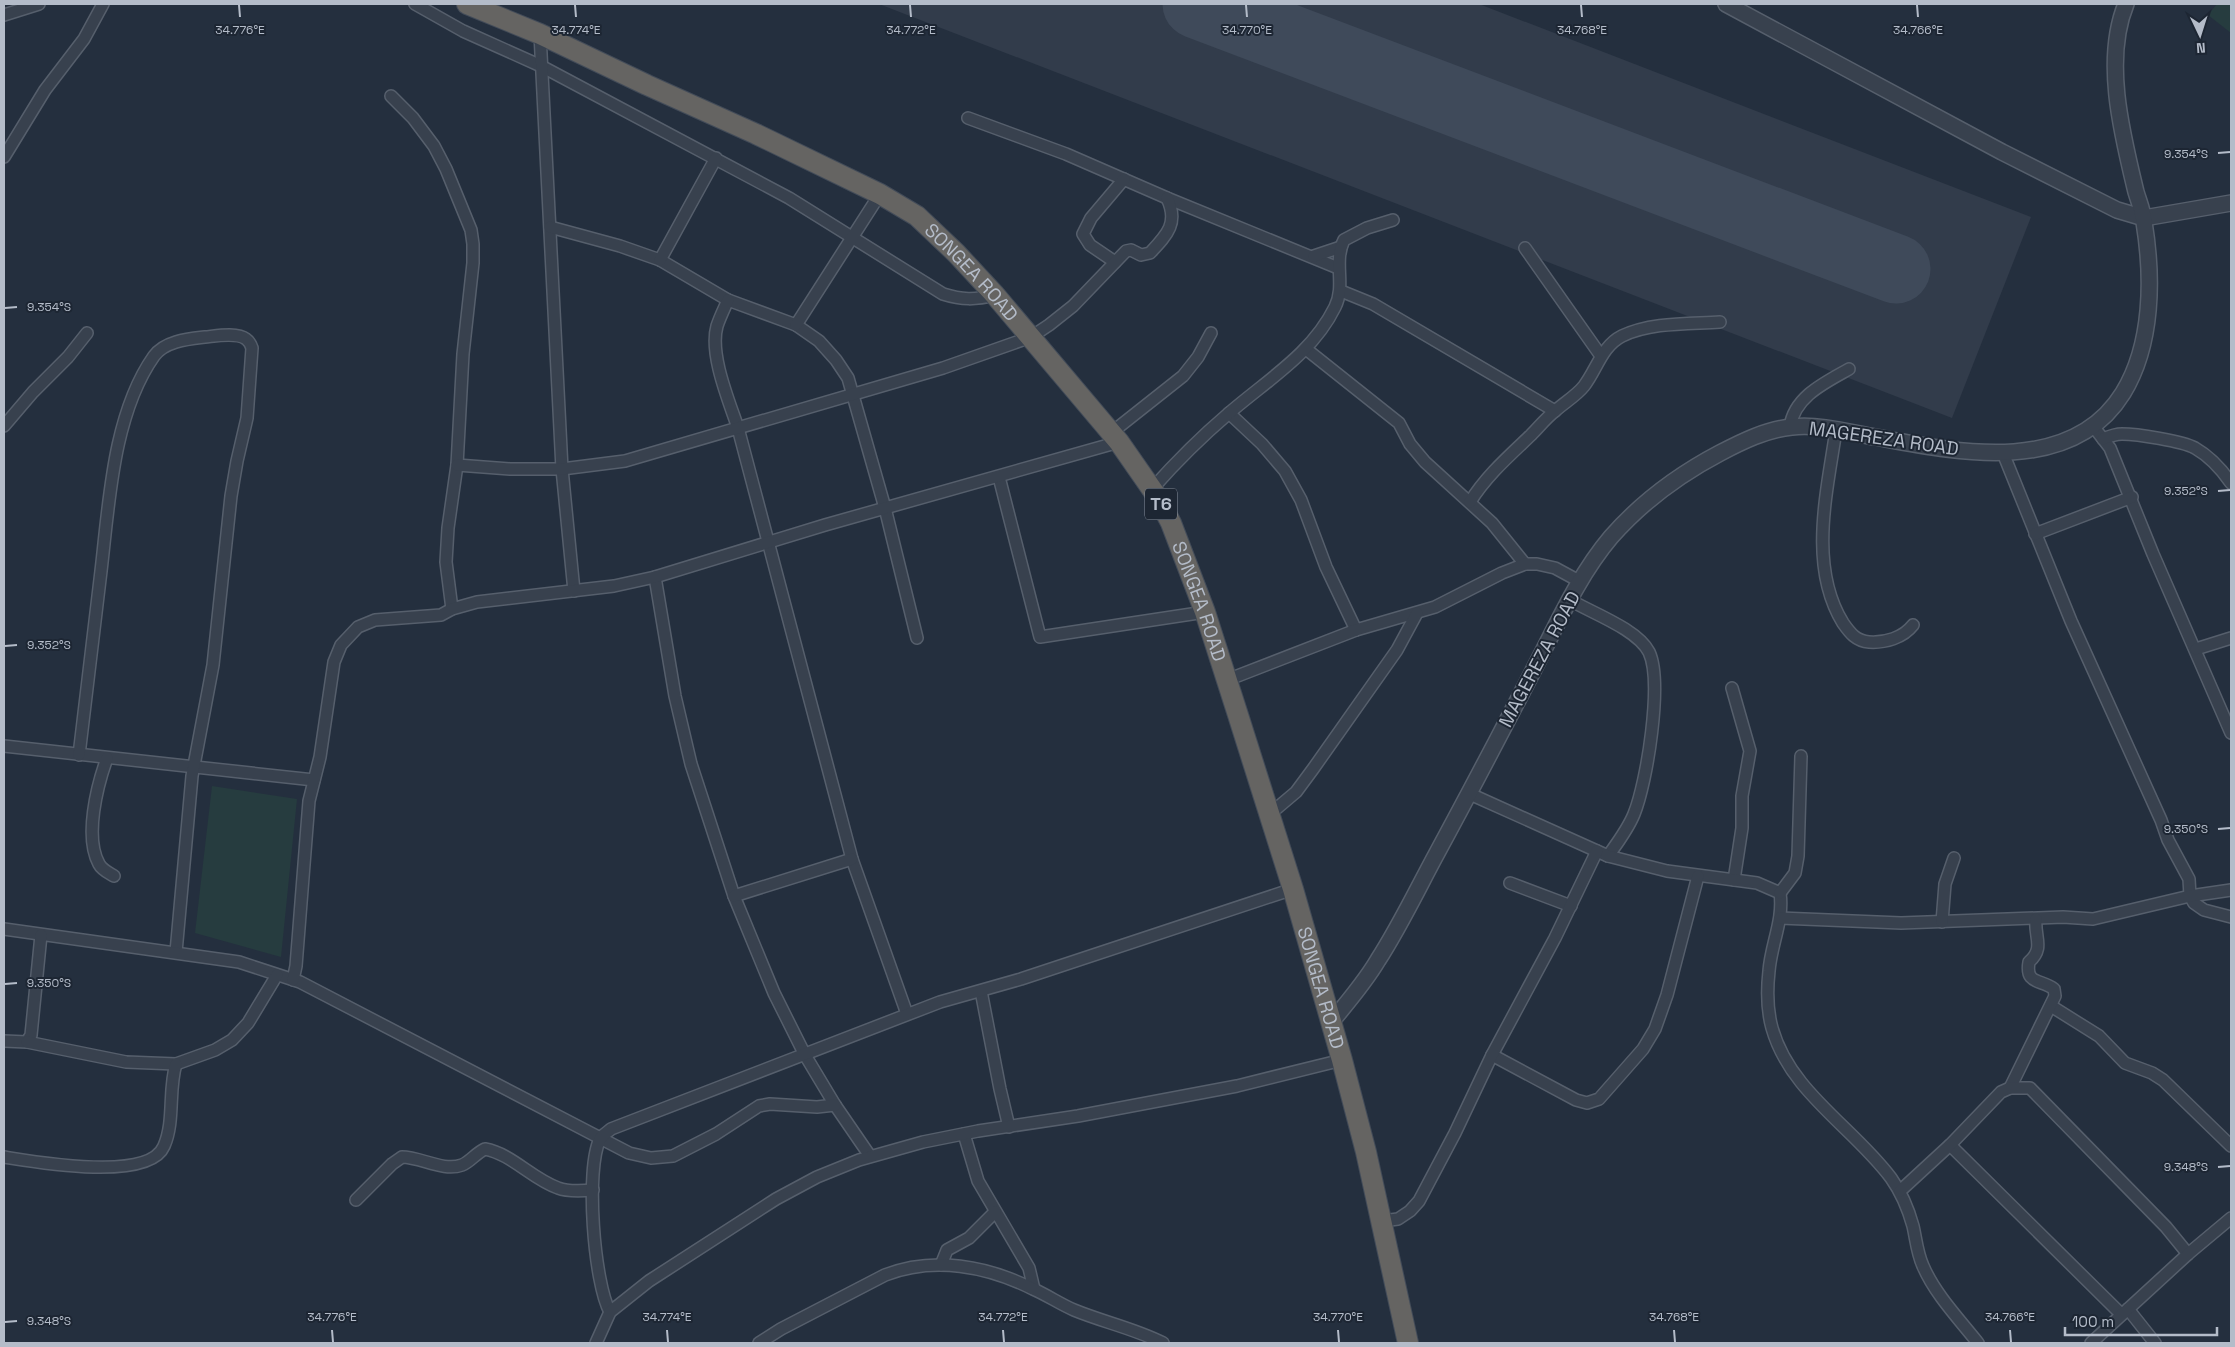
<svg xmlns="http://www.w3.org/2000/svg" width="2235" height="1347" viewBox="0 0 2235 1347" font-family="'Space Grotesk',sans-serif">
  <rect width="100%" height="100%" fill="#242f3e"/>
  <!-- airport -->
  <polygon fill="#323c4b" points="879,4 1479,4 2031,217 1952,418"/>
  <!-- green -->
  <g fill="#263c3f">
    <polygon points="2217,4 2231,4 2231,33 2208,15"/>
    <polygon points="212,786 297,799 281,957 195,933"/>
  </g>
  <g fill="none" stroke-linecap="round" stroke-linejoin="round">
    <!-- runway -->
    <polyline stroke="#3f4a5a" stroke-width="69" points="1197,4 1896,269"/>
    <!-- minor casing -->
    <g stroke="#565f6c" stroke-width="14">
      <g id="minor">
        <path d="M 415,4 L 463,31 L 541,66 L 789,198 L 943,294 C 962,300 975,300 995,295"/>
        <polyline points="4,15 39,4"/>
        <polyline points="540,34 562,469 574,591"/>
        <polyline points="391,96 413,118 434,146 446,169 471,230 473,244 473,263 463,354 457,465 448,528 446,562 452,609"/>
        <polyline points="968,118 1066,154 1167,198 1338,268"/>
        <polyline points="4,157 45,90 84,39 103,4"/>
        <polyline points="550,227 620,246 660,260 728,300 796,325 819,341 836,360 848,378 885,508 917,638"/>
        <polyline points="1525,248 1601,356"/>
        <polyline points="1314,256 1341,247"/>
        <polyline points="660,260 716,158"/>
        <polyline points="1115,262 1090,245 1083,234 1091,218 1124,179"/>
        <polyline points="1341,291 1373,304 1555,411"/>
        <path d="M 728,300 C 724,309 720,317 717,326 C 709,354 729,401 738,428 L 852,859 L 907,1014"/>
        <polyline points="796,325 880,194"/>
        <polyline points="1306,349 1399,423 1410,444 1425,462 1492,523 1525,564"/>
        <polyline points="1229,413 1262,444 1285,471 1301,500 1326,567 1356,630"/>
        <polyline points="4,426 33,392 68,357 87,333"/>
        <polyline points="2093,426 2110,448 2153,554 2231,733"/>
        <path d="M 1790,427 C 1794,397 1824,383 1849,369"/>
        <path d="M 1836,430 C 1827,492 1808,566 1843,623 C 1850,633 1856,641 1869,642 C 1885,643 1903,638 1913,625"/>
        <polyline points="1111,433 1183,376 1198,357 1211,333"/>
        <path d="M 2103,439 C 2110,436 2115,434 2122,434 C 2137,434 2182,441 2195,448 C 2209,456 2222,470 2231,483"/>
        <polyline points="2003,453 2071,621 2161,820 2168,840 2189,879 2190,896 2194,903 2204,910 2231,917"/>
        <path d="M 457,465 L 510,469 L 562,469 L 625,461 L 943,368 L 1031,337 L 1049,325 L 1073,306 L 1126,251 L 1131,250 L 1141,255 L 1150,253 C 1167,235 1179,223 1167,198"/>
        <polyline points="999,477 1040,637 1205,612"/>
        <path d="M 1152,489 C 1176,462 1201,437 1228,414 C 1267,380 1312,354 1335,307 C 1346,285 1333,262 1344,240 L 1367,228 L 1393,220"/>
        <path d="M 1470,502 C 1486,476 1509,456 1531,435 C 1539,427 1546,418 1555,411 C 1565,402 1576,396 1584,386 C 1597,369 1602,346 1622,336 C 1651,322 1689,324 1720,322"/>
        <polyline points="2035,534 2132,497"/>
        <polyline points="655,577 675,696 691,764 734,896 774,993 805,1055 835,1105 870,1156"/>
        <path d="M 1570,600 C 1592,613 1637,629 1649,652 C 1663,682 1647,782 1634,814 C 1628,829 1618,842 1608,856"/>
        <polyline points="2196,649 2231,638"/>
        <polyline points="1227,680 1356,630 1435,607 1502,573 1525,564 1537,564 1555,568 1579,581"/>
        <polyline points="1732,688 1750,751 1742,796 1742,828 1734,880"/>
        <polyline points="4,746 314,780"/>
        <path d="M 79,755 C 86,693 94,632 101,571 C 109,503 113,414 154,356 C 165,341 188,339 205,337 C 216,336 237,332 246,339 C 249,341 251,345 252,348 L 247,418 L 237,461 L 231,496 L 213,665 L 192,776 L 176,952"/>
        <path d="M 107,758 C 97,786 84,837 99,864 C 102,870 109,873 114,876"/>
        <path d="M 1470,794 L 1608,856 L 1667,871 L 1757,883 L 1780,893 C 1784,920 1771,944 1769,971 C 1767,989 1767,1010 1772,1028 C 1790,1092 1853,1127 1891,1178 C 1901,1192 1908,1208 1913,1226 C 1916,1239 1917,1253 1923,1266 C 1935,1294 1959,1319 1978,1343"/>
        <polyline points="1270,814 1296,792 1313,769 1397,650 1417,613"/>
        <polyline points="1510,883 1571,906"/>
        <polyline points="1780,893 1795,873 1798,856 1801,756"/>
        <polyline points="734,896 852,859"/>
        <polyline points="1780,918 1901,923 2063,917 2093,919 2190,896 2231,890"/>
        <polyline points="1942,922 1945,884 1954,858"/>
        <polyline points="4,929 239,962 300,982 629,1153 651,1158 673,1156 716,1134 759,1106 770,1104 817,1107 835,1105"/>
        <polyline points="293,980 296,966 309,801 320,757 334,662 341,645 358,627 375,620 441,615 452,609 477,602 614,586 655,577 825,525 1119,442"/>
        <polyline points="981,991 1000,1089 1009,1127"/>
        <polyline points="2051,1006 2099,1036 2125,1063 2152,1073 2163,1080 2231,1146"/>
        <polyline points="4,1041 27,1042 31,1035 41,935"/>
        <polyline points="27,1042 126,1062 176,1064 215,1050 232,1040 248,1023 277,975"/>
        <polyline points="1492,1055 1576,1100 1587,1103 1599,1099 1643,1049 1655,1029 1667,995 1698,876"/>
        <path d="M 2010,1088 L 2055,996 L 2054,989 C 2041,979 2025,985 2029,962 C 2045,948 2034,937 2036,919"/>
        <polyline points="964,1134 978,1181 1029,1268 1034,1289"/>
        <polyline points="1950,1145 2121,1314"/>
        <path d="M 4,1157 C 35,1162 149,1182 164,1146 C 175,1121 168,1090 176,1064"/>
        <polyline points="1900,1191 1950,1145 2001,1092 2010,1088 2030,1088 2166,1227 2188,1254"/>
        <path d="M 356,1200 L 392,1164 L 402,1157 C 421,1157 443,1172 462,1165 C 470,1162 476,1153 485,1149 C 512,1154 532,1179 558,1188 C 568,1192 582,1191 593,1190"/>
        <polyline points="1382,1221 1398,1219 1410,1211 1419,1201 1455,1133 1492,1055 1555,938 1597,851"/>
        <polyline points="941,1265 947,1250 969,1238 995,1212"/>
        <polyline points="2128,1309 2155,1343"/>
        <path d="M 610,1312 C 594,1283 585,1169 600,1139 C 602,1135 608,1132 611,1129 L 940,1002 L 1021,979 L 1293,889"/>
        <polyline points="596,1343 610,1312 649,1281 776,1199 817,1177 859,1160 923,1142 978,1131 1078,1116 1237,1086 1342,1060"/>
        <path d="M 759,1343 L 781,1329 L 885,1275 C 934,1256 987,1266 1033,1289 C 1047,1295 1060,1304 1074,1310 C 1103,1322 1136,1329 1163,1343"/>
        <polyline points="2091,1343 2188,1254 2231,1218"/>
      </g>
    </g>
    <!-- tertiary casing -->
    <g stroke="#565f6c" stroke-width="18">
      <g id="tertiary">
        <polyline points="1726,4 2002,152 2117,210 2144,218 2231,203"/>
        <path d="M 1332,1021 C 1348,1002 1365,982 1378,960 C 1400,926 1418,888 1437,853 C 1470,792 1502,731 1534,669 C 1557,625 1578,576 1611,537 C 1641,503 1680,474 1720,453 C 1741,442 1767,429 1792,427 C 1819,424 1848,432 1875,437 C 1955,452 2071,477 2123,393 C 2153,344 2153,277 2144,222 C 2143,211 2139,202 2136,192 C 2122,134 2103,60 2126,4"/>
      </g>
    </g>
    <!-- trunk casing -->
    <g stroke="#434c59" stroke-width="22">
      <g id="trunk">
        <path id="s1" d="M 467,4 L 540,34 L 647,85 L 756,134 L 880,194 L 917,216 L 956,253 L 995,295 L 1119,442 L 1158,498 L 1171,523 L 1205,612 L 1238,715 L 1293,889 L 1342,1060 L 1366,1152 L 1408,1343"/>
      </g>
    </g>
    <!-- minor -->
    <use href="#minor" stroke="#38414e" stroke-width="11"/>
    <!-- tertiary -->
    <use href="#tertiary" stroke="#38414e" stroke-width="15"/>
    <!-- trunk -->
    <use href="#trunk" stroke="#656462" stroke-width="20"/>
  </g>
  <!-- ticks -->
  <path fill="none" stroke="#b4bcc9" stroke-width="2" d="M 239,5 L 240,17M 575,5 L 576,17M 910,5 L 911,17M 1246,5 L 1247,17M 1581,5 L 1582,17M 1917,5 L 1918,17M 2218,153 L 2230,152M 5,308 L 17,307M 2218,491 L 2230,490M 5,646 L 17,645M 2218,829 L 2230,828M 5,984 L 17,983M 2218,1167 L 2230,1166M 5,1322 L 17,1321M 332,1330 L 333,1342M 667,1330 L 668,1342M 1003,1330 L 1004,1342M 1338,1330 L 1339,1342M 1674,1330 L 1675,1342M 2010,1330 L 2011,1342"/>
  <g text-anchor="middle" stroke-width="4" stroke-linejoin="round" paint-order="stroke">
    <!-- shield labels -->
    <rect fill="#1d2633" stroke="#878f9c" stroke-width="1" x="1145" y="488.5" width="32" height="31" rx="4"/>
    <g font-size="18" font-weight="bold" fill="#b4bcc9">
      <text x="1161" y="510">T6</text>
    </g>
    <!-- street labels -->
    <g font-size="19" fill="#b4bcc9" stroke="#1d2633">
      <text dy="7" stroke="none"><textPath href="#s1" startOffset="576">SONGEA ROAD</textPath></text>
      <text transform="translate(1884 438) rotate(8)" y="7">MAGEREZA ROAD</text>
      <text dy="7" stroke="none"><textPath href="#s1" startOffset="981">SONGEA ROAD</textPath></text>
      <text transform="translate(1539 659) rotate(-62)" y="7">MAGEREZA ROAD</text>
      <text dy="7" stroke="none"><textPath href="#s1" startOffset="1386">SONGEA ROAD</textPath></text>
    </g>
  </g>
  <g font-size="12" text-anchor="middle" fill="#b4bcc9" stroke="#1d2633" stroke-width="4" stroke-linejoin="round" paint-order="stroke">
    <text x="240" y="34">34.776°E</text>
    <text x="576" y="34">34.774°E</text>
    <text x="911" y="34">34.772°E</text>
    <text x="1247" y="34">34.770°E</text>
    <text x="1582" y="34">34.768°E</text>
    <text x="1918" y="34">34.766°E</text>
    <text x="2186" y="158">9.354°S</text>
    <text x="49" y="311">9.354°S</text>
    <text x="2186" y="495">9.352°S</text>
    <text x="49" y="649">9.352°S</text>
    <text x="2186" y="833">9.350°S</text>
    <text x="49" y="987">9.350°S</text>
    <text x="2186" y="1171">9.348°S</text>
    <text x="332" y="1321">34.776°E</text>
    <text x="667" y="1321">34.774°E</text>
    <text x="1003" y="1321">34.772°E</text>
    <text x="1338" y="1321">34.770°E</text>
    <text x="1674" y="1321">34.768°E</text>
    <text x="2010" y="1321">34.766°E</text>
    <text x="49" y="1325">9.348°S</text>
  </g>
  <!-- border -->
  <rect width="2235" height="1347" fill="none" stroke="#b4bcc9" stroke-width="10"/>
  <!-- north arrow -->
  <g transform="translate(2200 35) rotate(176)" stroke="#1d2633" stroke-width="4" paint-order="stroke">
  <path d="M0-4L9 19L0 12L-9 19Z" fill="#b4bcc9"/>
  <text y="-8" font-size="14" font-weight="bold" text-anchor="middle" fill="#b4bcc9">N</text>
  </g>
  <!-- scale -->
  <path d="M2065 1327v8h152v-8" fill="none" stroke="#b4bcc9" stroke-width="2.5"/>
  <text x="2072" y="1327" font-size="15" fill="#b4bcc9" stroke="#1d2633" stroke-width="4" paint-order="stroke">100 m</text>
</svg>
